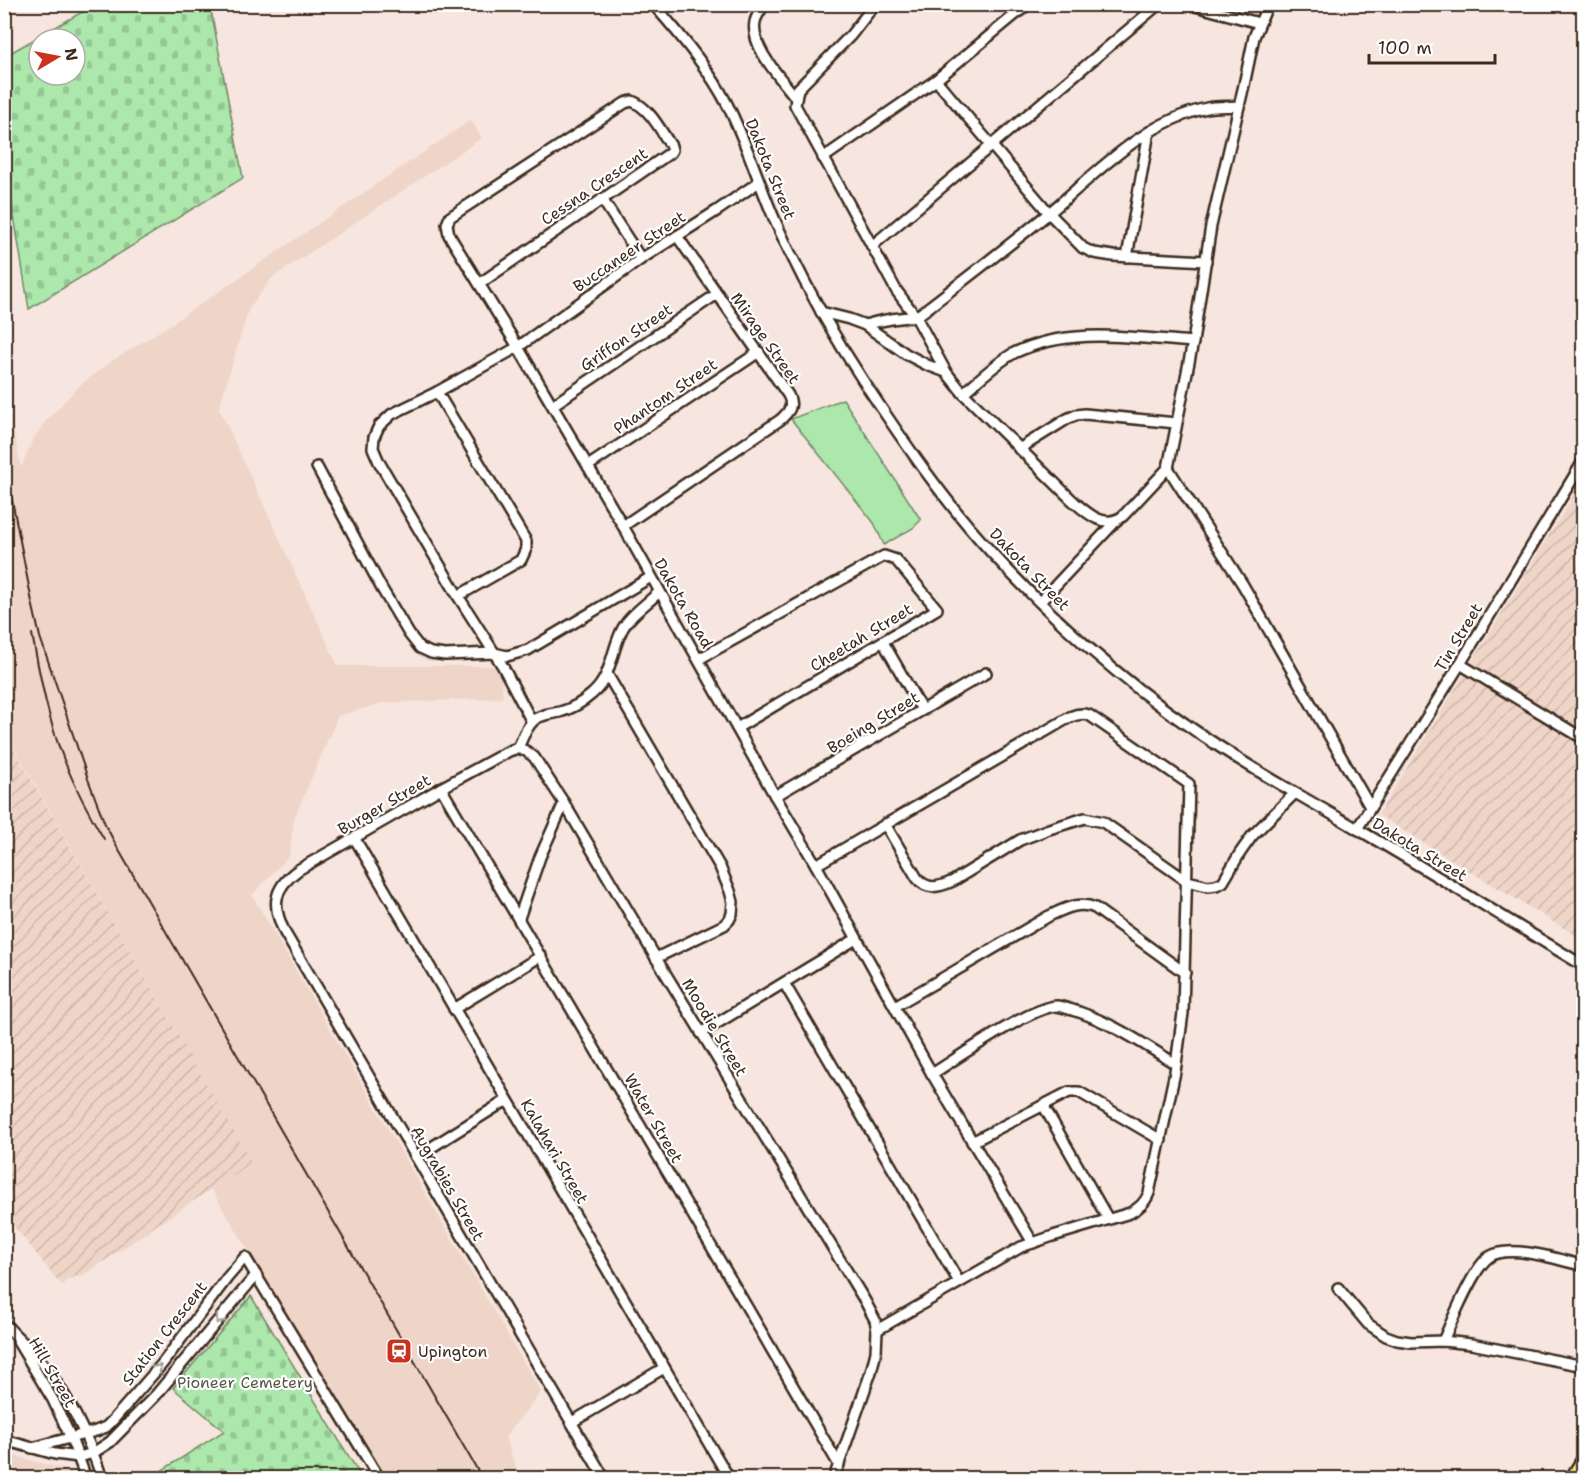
<svg xmlns="http://www.w3.org/2000/svg" width="1588" height="1483" viewBox="0 0 1588 1483" font-family="'Shantell Sans',sans-serif">
  <defs>
    <pattern id="industrial-furrows" width="10" height="10" patternUnits="userSpaceOnUse" patternTransform="scale(1.5)"><rect width="10" height="10" fill="#efd5c8"/><path d="M-1 1l2-2M0 10L10 0M9 11l2-2" fill="none" stroke="#ceb7ab"/></pattern>
    <pattern id="cemetery-stones" width="16" height="16" patternUnits="userSpaceOnUse" patternTransform="scale(1.5)"><rect width="16" height="16" fill="#ace7ac"/><path d="M2 7V4a2 2 0 0 1 4 0v3zM10 15v-3a2 2 0 0 1 4 0v3z" fill="#95c694"/></pattern>
  </defs>
  <rect width="100%" height="100%" fill="#f6e6df"/>
  <filter id="ink" filterUnits="userSpaceOnUse"><feTurbulence type="fractalNoise" baseFrequency=".0167" numOctaves="2"/><feDisplacementMap in="SourceGraphic" scale="12" xChannelSelector="R" yChannelSelector="G"/><feConvolveMatrix kernelMatrix="1 2 1 2 8 2 1 2 1" color-interpolation-filters="sRGB"/></filter>
  <g filter="url(#ink)">
    <!-- built -->
    <g fill="#efd5c8">
      <polygon points="471,120 482,138 272,278 249,308 219,408 338,666 500,666 503,698 382,703 338,716 294,819 289,856 252,895 541,1392 505,1437 520,1478 387,1478 211,1189 252,1165 5,732 4,381 21,468 31,443 44,423 80,385 109,363 168,326"/>
      <polygon points="4,1453 70,1471 73,1478 5,1478"/>
    </g>
    <!-- industrial -->
    <g fill="url(#industrial-furrows)">
      <polygon points="1583,480 1583,940 1378,815"/>
      <polygon points="4,732 253,1165 211,1189 82,1276 67,1279 62,1286 5,1215"/>
    </g>
    <!-- cemetery -->
    <g fill="url(#cemetery-stones)" stroke="#748865" stroke-width="1.5" fill-rule="evenodd">
      <path d="M 96,4 L 210,5 L 243,178 L 29,309 L 5,160 L 5,56 ZM 39,39 L 75,39 L 75,75 L 39,75 Z"/>
      <polygon points="251,1296 362,1478 150,1478 224,1431 173,1388"/>
    </g>
    <!-- park -->
    <polygon fill="#ace7ac" stroke="#748865" stroke-width="1.5" points="843,399 921,520 913,528 884,545 874,523 791,419"/>
    <g fill="none" stroke-linecap="round" stroke-linejoin="round">
      <!-- minor casing -->
      <g stroke="#3b2a1e" stroke-width="14">
        <g id="minor">
          <path d="M 653,4 C 680,34 709,69 727,104 C 747,143 759,185 777,225 C 802,280 831,332 864,382 C 903,441 944,501 992,553 C 1060,627 1138,695 1223,749 C 1267,778 1314,803 1359,830 C 1435,874 1509,921 1584,966"/>
          <path d="M 764,4 C 761,10 756,16 755,22 C 750,47 781,78 795,97"/>
          <path d="M 875,4 L 851,35 L 798,89 L 795,105 L 896,290 L 916,317 L 946,372 L 963,393 L 1072,500 C 1087,513 1104,530 1123,516 L 1168,468 L 1193,342 L 1211,226 L 1244,85 L 1254,37 L 1268,4"/>
          <polyline points="1188,4 1259,23"/>
          <polyline points="936,80 1049,213 1083,248 1094,253 1113,256 1206,261"/>
          <polyline points="823,158 936,80 1028,4"/>
          <polyline points="602,199 641,259"/>
          <polyline points="872,246 1159,4"/>
          <polyline points="1127,257 1149,132"/>
          <path d="M 479,284 L 670,153 L 672,150 L 671,146 C 661,131 650,108 632,101 L 625,103 L 450,217 L 447,224 L 449,235 L 518,347 L 623,526 L 775,796 L 816,865 L 932,1074 L 1033,1243"/>
          <polyline points="821,312 849,319 865,325 906,354 927,365 946,372"/>
          <path d="M 865,325 C 882,320 898,317 916,317 C 960,283 1005,249 1049,213 C 1097,173 1143,122 1207,108 C 1217,106 1228,107 1239,106"/>
          <polyline points="437,392 526,541 526,549 521,560 458,596"/>
          <path d="M 963,393 C 979,380 996,363 1014,353 C 1070,326 1134,338 1193,342"/>
          <polyline points="553,405 717,294"/>
          <polyline points="1019,449 1067,419 1076,415 1085,414 1176,423"/>
          <polyline points="588,466 759,352"/>
          <polyline points="317,467 382,589 409,634 420,648 431,653 445,655 494,653 507,656 528,650 651,577"/>
          <polyline points="1168,468 1243,585 1370,807"/>
          <path d="M 623,526 L 780,420 C 789,412 794,406 788,395 L 677,236"/>
          <polyline points="1040,602 1116,521"/>
          <polyline points="883,642 922,710"/>
          <polyline points="699,659 884,556 896,560 937,609 737,728"/>
          <polyline points="1460,664 1584,739"/>
          <polyline points="607,674 720,867 730,891 733,902 732,914 729,920 724,925 656,958"/>
          <polyline points="532,722 502,665 458,596 379,462 373,448 374,437 379,426 392,414 437,392 518,347 641,259 718,210 759,182"/>
          <path d="M 518,748 L 509,751 L 441,788 L 298,870 C 272,889 272,907 285,933 L 604,1478"/>
          <polyline points="518,748 526,751 534,757 564,803 656,958 865,1301 875,1320 877,1330 876,1352 871,1372 834,1478"/>
          <path d="M 518,748 C 522,739 526,727 534,720 C 541,714 551,714 560,712 C 571,709 583,702 592,694 C 611,678 611,653 621,632 C 628,616 647,604 659,592"/>
          <polyline points="441,788 727,1273 839,1465"/>
          <polyline points="775,796 986,673"/>
          <path d="M 885,824 L 917,878 C 927,891 940,887 953,881 L 1020,840 L 1049,829 L 1085,818 L 1103,822 L 1187,881 L 1208,886 L 1216,885 L 1223,882 L 1240,853 L 1252,836 L 1294,794"/>
          <polyline points="1357,829 1460,664 1584,460"/>
          <polyline points="355,839 729,1478"/>
          <path d="M 816,865 L 1070,717 C 1077,714 1082,713 1089,715 L 1189,784 L 1183,1013 L 1175,1072 L 1149,1193 C 1145,1203 1139,1208 1130,1213 L 1053,1236 L 1021,1247 L 877,1330"/>
          <polyline points="519,918 540,857 564,803"/>
          <polyline points="784,983 959,1282"/>
          <path d="M 895,1006 L 1049,916 C 1064,909 1079,901 1095,908 L 1185,973"/>
          <polyline points="454,1009 541,956"/>
          <polyline points="701,1033 856,939"/>
          <path d="M 932,1074 C 956,1059 1032,1006 1057,1006 C 1064,1007 1072,1010 1079,1012 C 1114,1024 1145,1045 1176,1064"/>
          <polyline points="1043,1105 1108,1219"/>
          <polyline points="972,1142 1069,1092 1079,1092 1161,1140"/>
          <polyline points="416,1157 507,1100"/>
          <polyline points="1338,1288 1368,1324 1386,1336 1397,1340 1411,1342 1443,1341 1471,1344 1584,1366"/>
          <path d="M 4,1323 C 16,1337 31,1349 43,1364 C 70,1398 88,1437 102,1478"/>
          <path d="M 1443,1341 C 1452,1321 1473,1268 1489,1257 C 1509,1243 1561,1260 1584,1266"/>
          <polyline points="18,1342 53,1400 71,1438 86,1478"/>
          <polyline points="572,1422 664,1368"/>
          <polyline points="4,1440 55,1454 79,1457 93,1453 110,1442 156,1395 256,1275"/>
          <polyline points="32,1448 96,1431 106,1427 113,1420 162,1364 227,1278 245,1257 379,1478"/>
        </g>
      </g>
      <!-- major casing -->
      <g stroke="#3b2a1e" stroke-width="15">
        <polyline id="major" points="1571,1478 1584,1457"/>
      </g>
      <!-- minor -->
      <use href="#minor" stroke="#fff" stroke-width="9"/>
      <!-- major -->
      <use href="#major" stroke="#f7e281" stroke-width="10"/>
      <!-- rail -->
      <g stroke="#3b2a1e" stroke-width="2">
        <polyline points="4,459 32,602 40,637 88,779 105,824 117,847 482,1478"/>
        <path d="M 32,634 C 40,676 48,720 64,760 C 75,787 89,814 104,839"/>
      </g>
    </g>
    <!-- one-way arrows -->
    <defs><path id="oneway-chevron" d="M-2-3.5L2.5 0L-2 3.5" fill="none" stroke-width="1.6" stroke-linecap="round" stroke-linejoin="round" transform="scale(1.5)"/></defs>
    <g stroke="#a79f9a">
      <use href="#oneway-chevron" transform="translate(219 1320) rotate(129)"/>
      <use href="#oneway-chevron" transform="translate(158 1368) rotate(-50)"/>
    </g>
  </g>
  <!-- icons -->
  <defs>
    <g id="station-square" transform="scale(1.35)"><rect x="-9" y="-9" width="18" height="18" rx="4" fill="#c8321e" stroke="#fff"/><path d="M-3-6H3Q5-6 5-4V2Q5 4 3 4L4.5 6H3L1.5 4h-3L-3 6H-4.5L-3 4Q-5 4-5 2V-4Q-5-6-3-6ZM-3.5-4v3h7v-3ZM-3.5 1v1.5H-2V1ZM2 1v1.5H3.5V1Z" fill="#fff"/></g>
  </defs>
  <g fill-rule="evenodd">
    <use href="#station-square" x="399" y="1351"/>
  </g>
  <g text-anchor="middle" stroke-width="4.5" stroke-linejoin="round" paint-order="stroke">
    <!-- street labels -->
    <g font-size="16" fill="#3b2a1e" stroke="#fff">
      <text transform="translate(771 169) rotate(68)" y="6">Dakota Street</text>
      <text transform="translate(594 186) rotate(-34)" y="6">Cessna Crescent</text>
      <text transform="translate(629 251) rotate(-34)" y="6">Buccaneer Street</text>
      <text transform="translate(626 337) rotate(-34)" y="6">Griffon Street</text>
      <text transform="translate(766 338) rotate(55)" y="6">Mirage Street</text>
      <text transform="translate(665 396) rotate(-34)" y="6">Phantom Street</text>
      <text transform="translate(1030 569) rotate(46)" y="6">Dakota Street</text>
      <text transform="translate(684 603) rotate(60)" y="6">Dakota Road</text>
      <text transform="translate(861 637) rotate(-31)" y="6">Cheetah Street</text>
      <text transform="translate(1458 637) rotate(-59)" y="6">Tin Street</text>
      <text transform="translate(873 722) rotate(-31)" y="6">Boeing Street</text>
      <text transform="translate(384 804) rotate(-30)" y="6">Burger Street</text>
      <text transform="translate(1420 849) rotate(31)" y="6">Dakota Street</text>
      <text transform="translate(715 1027) rotate(59)" y="6">Moodie Street</text>
      <text transform="translate(654 1118) rotate(60)" y="6">Water Street</text>
      <text transform="translate(555 1151) rotate(60)" y="6">Kalahari Street</text>
      <text transform="translate(448 1183) rotate(60)" y="6">Augrabies Street</text>
      <text transform="translate(164 1333) rotate(-52)" y="6">Station Crescent</text>
      <text transform="translate(53 1372) rotate(60)" y="6">Hill Street</text>
    </g>
    <!-- poi labels -->
    <g font-size="16" fill="#3b2a1e" stroke="#fff" text-anchor="start">
      <text x="418" y="1357">Upington</text>
    </g>
    <!-- park labels -->
    <g font-size="16" fill="#575942" stroke="#fff">
      <text x="245" y="1388">Pioneer Cemetery</text>
    </g>
  </g>
  <!-- margin -->
  <rect width="1588" height="1483" fill="none" stroke="#fff" stroke-width="24"/>
  <rect x="12" y="12" width="1564" height="1459" fill="none" stroke="#3b2a1e" stroke-width="2" filter="url(#ink)"/>
  <!-- north arrow -->
  <g transform="translate(57 57) rotate(80)"><circle r="28" fill="#ffffff" stroke="#b1aaa5" stroke-width="1.5"/>
  <path d="M0-4.5L10 22L0 15L-10 22Z" fill="#c8321e"/>
  <text y="-9" font-size="16" font-weight="bold" text-anchor="middle" fill="#3b2a1e">N</text>
  </g>
  <!-- scale -->
  <path d="M1369 54v9h126v-9" fill="none" stroke="#3b2a1e" stroke-width="3"/>
  <text x="1378" y="54" font-size="18" fill="#3b2a1e" stroke="#ffffff" stroke-width="4.5" paint-order="stroke">100 m</text>
</svg>
